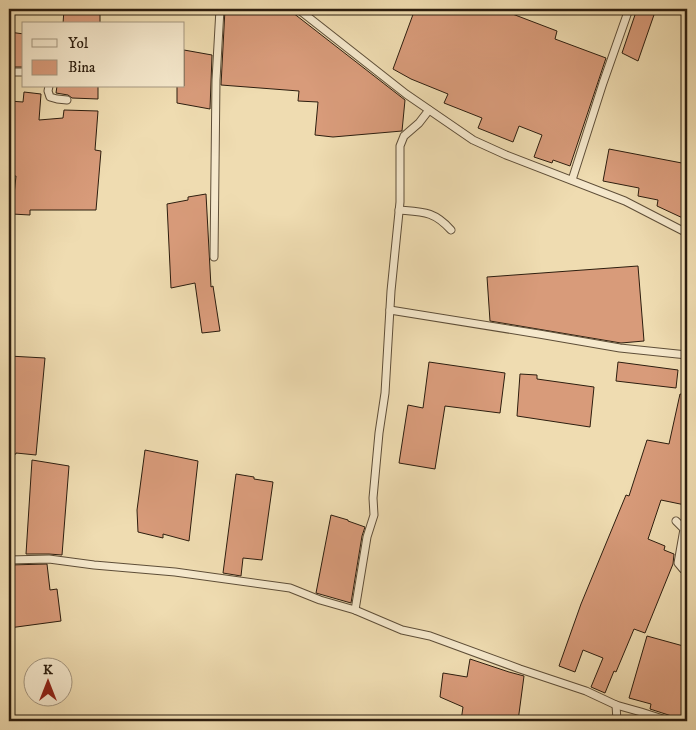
<svg xmlns="http://www.w3.org/2000/svg" width="696" height="730" viewBox="0 0 696 730" font-family="'IM FELL DW Pica',serif">
  <rect width="100%" height="100%" fill="#efdcb1"/>
  <filter id="stains"><feTurbulence type="fractalNoise" baseFrequency=".004" numOctaves="4"/><feColorMatrix values="0 0 0 0 .2 0 0 0 0 .09 0 0 0 0 .02 0 0 0 .5 -.17"/></filter>
  <radialGradient id="worn" r=".72"><stop offset=".6" stop-color="#630" stop-opacity="0"/><stop offset="1" stop-color="#630" stop-opacity=".3"/></radialGradient>
  <!-- building -->
  <g fill="#d89b7a" stroke="#2d1e0f">
    <polygon points="64,9 100,9 100,24 63,24"/>
    <polygon points="225,9 288,9 405,100 402,131 333,137 315,135 318,102 298,101 299,91 221,85"/>
    <polygon points="415,9 503,9 502,10 557,31 555,39 606,58 570,166 553,160 552,163 534,157 542,135 519,126 513,142 478,128 482,118 444,103 448,94 411,79 393,69"/>
    <polygon points="637,9 656,9 638,61 622,53"/>
    <polygon points="9,32 24,34 24,67 9,67"/>
    <polygon points="184,50 212,55 210,109 177,103 177,86 184,86"/>
    <polygon points="57,86 98,86 98,99 72,98 68,95 56,93"/>
    <polygon points="24,92 41,94 39,120 63,118 64,110 98,111 95,150 101,151 96,210 30,210 30,215 12,214 16,176 9,176 9,101 23,102"/>
    <polygon points="609,149 687,164 687,220 657,206 658,200 638,196 639,188 603,181"/>
    <polygon points="206,194 211,287 213,286 220,331 202,333 195,283 171,288 167,204 188,200 188,197"/>
    <polygon points="638,266 644,341 621,343 490,321 487,277"/>
    <polygon points="9,356 45,358 36,455 16,453 16,454 9,455"/>
    <polygon points="429,362 505,373 500,413 445,406 435,469 399,463 408,405 423,408"/>
    <polygon points="618,362 678,370 676,388 616,381"/>
    <polygon points="520,374 537,375 537,379 594,387 590,427 517,416"/>
    <polygon points="680,394 687,395 687,498 685,505 661,500 648,539 665,546 664,550 674,554 673,564 645,633 634,629 616,672 614,671 605,693 591,687 603,658 583,650 575,672 559,666 581,604 626,495 629,496 647,440 669,444"/>
    <polygon points="145,450 198,461 189,541 163,534 163,538 138,532 137,510"/>
    <polygon points="32,460 69,466 62,555 49,554 26,554"/>
    <polygon points="236,474 254,477 254,479 273,482 262,560 243,558 241,576 223,573"/>
    <polygon points="331,515 348,520 348,521 365,527 362,536 351,603 316,593"/>
    <polygon points="47,564 50,590 57,589 61,621 9,628 9,565"/>
    <polygon points="647,636 687,647 687,721 650,709 651,704 629,698"/>
    <polygon points="470,659 509,672 524,676 518,721 461,721 463,707 440,697 443,673 467,677"/>
  </g>
  <g fill="none" stroke-linecap="round" stroke-linejoin="round">
    <!-- minor casing -->
    <g stroke="#5e4e38" stroke-width="9">
      <g id="minor">
        <polyline points="298,9 406,94 473,140 506,155 625,201 687,233"/>
        <polyline points="9,72 24,72"/>
        <polyline points="49,86 48,91 50,97 57,99 67,100"/>
        <polyline points="572,180 603,83 629,9"/>
        <path d="M 399,210 C 423,212 434,211 451,230"/>
        <polyline points="214,257 216,80 220,9"/>
        <polyline points="390,310 539,334 620,348 687,355"/>
        <polyline points="676,521 684,529 678,563 683,569 687,570"/>
        <polyline points="9,560 49,559 94,565 175,572 290,588 320,600 355,610 402,630 430,636 520,669 586,691 616,705 641,712 669,721"/>
        <polyline points="355,610 367,537 374,515 373,498 379,433 385,393 391,291 400,202 400,146 404,136 419,123 429,110"/>
        <polyline points="616,705 617,721"/>
      </g>
    </g>
    <!-- minor -->
    <use href="#minor" stroke="#f5e8cc" stroke-width="7"/>
  </g>
  <!-- margin -->
  <rect width="696" height="730" fill="none" stroke="#efdcb1" stroke-width="30"/>
  <rect x="10" y="10" width="676" height="710" fill="none" stroke="#2d1e0f" stroke-width="2.5"/>
  <rect x="15" y="15" width="666" height="700" fill="none" stroke="#2d1e0f"/>
  <!-- legend -->
  <rect x="22" y="22" width="162" height="65" fill="#f5e8cc" stroke="#a59780"/>
  <rect x="32" y="39" width="25" height="8" fill="#f5e8cc" stroke="#a59780"/>
  <text x="68" y="48" font-size="15" fill="#2d1e0f">Yol</text>
  <rect x="32" y="60" width="25" height="15" fill="#d89b7a" stroke="#a59780"/>
  <text x="68" y="72" font-size="15" fill="#2d1e0f">Bina</text>
  <!-- north arrow -->
  <g transform="translate(48 682)"><circle r="24" fill="#f5e8cc" stroke="#a59780"/>
  <path d="M0-4L9 19L0 12L-9 19Z" fill="#8f2418"/>
  <text y="-8" font-size="14" font-weight="bold" text-anchor="middle" fill="#2d1e0f">K</text>
  </g>
  <rect width="100%" height="100%" filter="url(#stains)"/>
  <rect width="100%" height="100%" fill="url(#worn)"/>
</svg>
